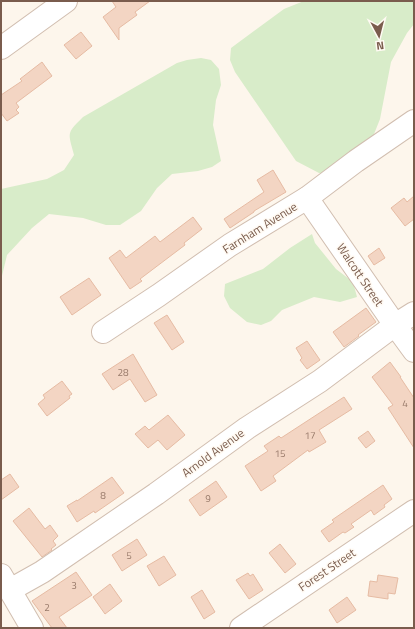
<svg xmlns="http://www.w3.org/2000/svg" width="415" height="629" viewBox="0 0 415 629" font-family="'Titillium Web',sans-serif">
  <rect width="100%" height="100%" fill="#fdf6ec"/>
  <!-- green -->
  <g fill="#d8ecc9">
    <polygon points="304,1 414,1 414,24 407,33 391,62 380,119 368,149 344,172 319,173 296,161 235,72 230,60 231,48 284,9"/>
    <path d="M 201,58 L 211,60 L 219,69 L 221,85 L 216,100 L 213,125 L 221,161 L 212,167 L 198,171 L 172,174 L 157,188 L 141,211 L 120,225 L 106,225 L 83,218 L 49,214 L 32,228 L 7,255 L 1,280 L 1,189 L 47,179 L 64,170 L 74,155 C 68,132 66,134 83,117 L 177,63 L 187,60 Z"/>
    <polygon points="312,234 315,243 336,269 353,282 357,297 340,302 314,297 282,310 271,321 261,325 247,322 230,308 224,296 225,284 263,269 290,248"/>
  </g>
  <!-- building -->
  <g fill="#f3d5c3" stroke="#e6bba3">
    <polygon points="112,1 150,1 135,12 137,15 119,28 119,40 103,17 116,7"/>
    <polygon points="81,32 92,46 76,59 64,45"/>
    <polygon points="42,62 52,76 16,103 19,107 16,110 19,113 7,121 1,113 1,95 22,81 20,79"/>
    <polygon points="273,170 286,192 254,211 254,212 230,228 224,219 264,192 257,180"/>
    <polygon points="414,196 414,219 405,226 391,208 404,198 407,202"/>
    <polygon points="193,217 202,229 184,243 185,245 140,279 142,281 130,289 109,258 120,250 126,258 155,236 160,242"/>
    <polygon points="379,248 385,258 374,265 368,256"/>
    <polygon points="89,278 101,295 72,315 60,297"/>
    <polygon points="366,308 376,322 358,335 359,336 344,347 333,332"/>
    <polygon points="167,315 184,342 172,350 154,323"/>
    <polygon points="307,341 320,360 307,369 300,360 302,358 296,348"/>
    <polygon points="133,354 157,395 145,402 130,379 113,390 102,374"/>
    <polygon points="390,362 401,377 400,377 414,398 414,448 388,408 393,405 372,377"/>
    <polygon points="62,381 72,394 69,396 70,398 47,416 38,404 45,398 43,395"/>
    <polygon points="344,397 352,409 319,430 326,442 309,452 308,450 273,476 276,481 261,491 245,466 268,451 264,446 279,436 281,438"/>
    <polygon points="168,415 185,435 167,450 158,440 148,448 135,434 145,426 149,430"/>
    <polygon points="368,431 375,441 366,448 358,438"/>
    <polygon points="10,474 19,487 1,500 1,480"/>
    <polygon points="112,477 124,493 95,513 94,511 77,522 67,506 77,500 77,501"/>
    <polygon points="216,481 227,497 200,516 189,500"/>
    <polygon points="383,485 392,499 384,505 385,507 374,515 371,510 351,524 354,527 345,533 343,532 329,542 321,531 334,522 332,520"/>
    <polygon points="29,508 45,529 50,525 58,536 53,541 56,545 51,549 52,550 42,557 13,521"/>
    <polygon points="137,539 147,555 122,571 112,555"/>
    <polygon points="280,544 296,564 285,573 269,553"/>
    <polygon points="164,556 176,575 159,586 147,566"/>
    <polygon points="76,572 92,595 59,617 67,628 52,628 32,601"/>
    <polygon points="248,573 250,576 253,574 263,590 249,599 236,580"/>
    <polygon points="378,575 398,578 395,594 388,593 388,599 368,596 370,581 377,582"/>
    <polygon points="110,584 122,601 105,614 93,597"/>
    <polygon points="202,590 215,612 204,619 191,597"/>
    <polygon points="347,597 356,610 337,623 329,610"/>
  </g>
  <g fill="none" stroke-linecap="round" stroke-linejoin="round">
    <!-- minor casing -->
    <g stroke="#d1beb0" stroke-width="24">
      <g id="minor">
        <polyline points="1,48 66,1"/>
        <polyline points="307,198 395,325 414,351"/>
        <polyline points="103,332 159,295 230,245 307,198 356,161 414,121"/>
        <polyline points="1,575 32,628"/>
        <polyline points="10,590 42,572 156,494 247,428 320,381 395,325 414,313"/>
        <polyline points="241,628 414,511"/>
      </g>
    </g>
    <!-- minor -->
    <use href="#minor" stroke="#fff" stroke-width="22"/>
  </g>
  <g text-anchor="middle" stroke-width="3" stroke-linejoin="round" paint-order="stroke">
    <!-- number labels -->
    <g font-size="10" fill="#987a6a">
      <text x="123" y="376">28</text>
      <text x="405" y="407">4</text>
      <text x="310" y="439">17</text>
      <text x="280" y="457">15</text>
      <text x="103" y="499">8</text>
      <text x="208" y="502">9</text>
      <text x="129" y="559">5</text>
      <text x="74" y="589">3</text>
      <text x="47" y="611">2</text>
    </g>
    <!-- street labels -->
    <g font-size="12" fill="#7a5c4d" stroke="#fffaf3">
      <text transform="translate(260 228) rotate(-32)" y="4">Farnham Avenue</text>
      <text transform="translate(360 275) rotate(56)" y="4">Walcott Street</text>
      <text transform="translate(213 453) rotate(-36)" y="4">Arnold Avenue</text>
      <text transform="translate(327 570) rotate(-34)" y="4">Forest Street</text>
    </g>
  </g>
  <!-- border -->
  <rect width="415" height="629" fill="none" stroke="#7a5c4d" stroke-width="4"/>
  <!-- north arrow -->
  <g transform="translate(379 36) rotate(173)" stroke="#fffaf3" stroke-width="3" paint-order="stroke">
  <path d="M0-3L7 15L0 10L-7 15Z" fill="#7a5c4d"/>
  <text y="-6" font-size="11" font-weight="bold" text-anchor="middle" fill="#7a5c4d">N</text>
  </g>
</svg>
